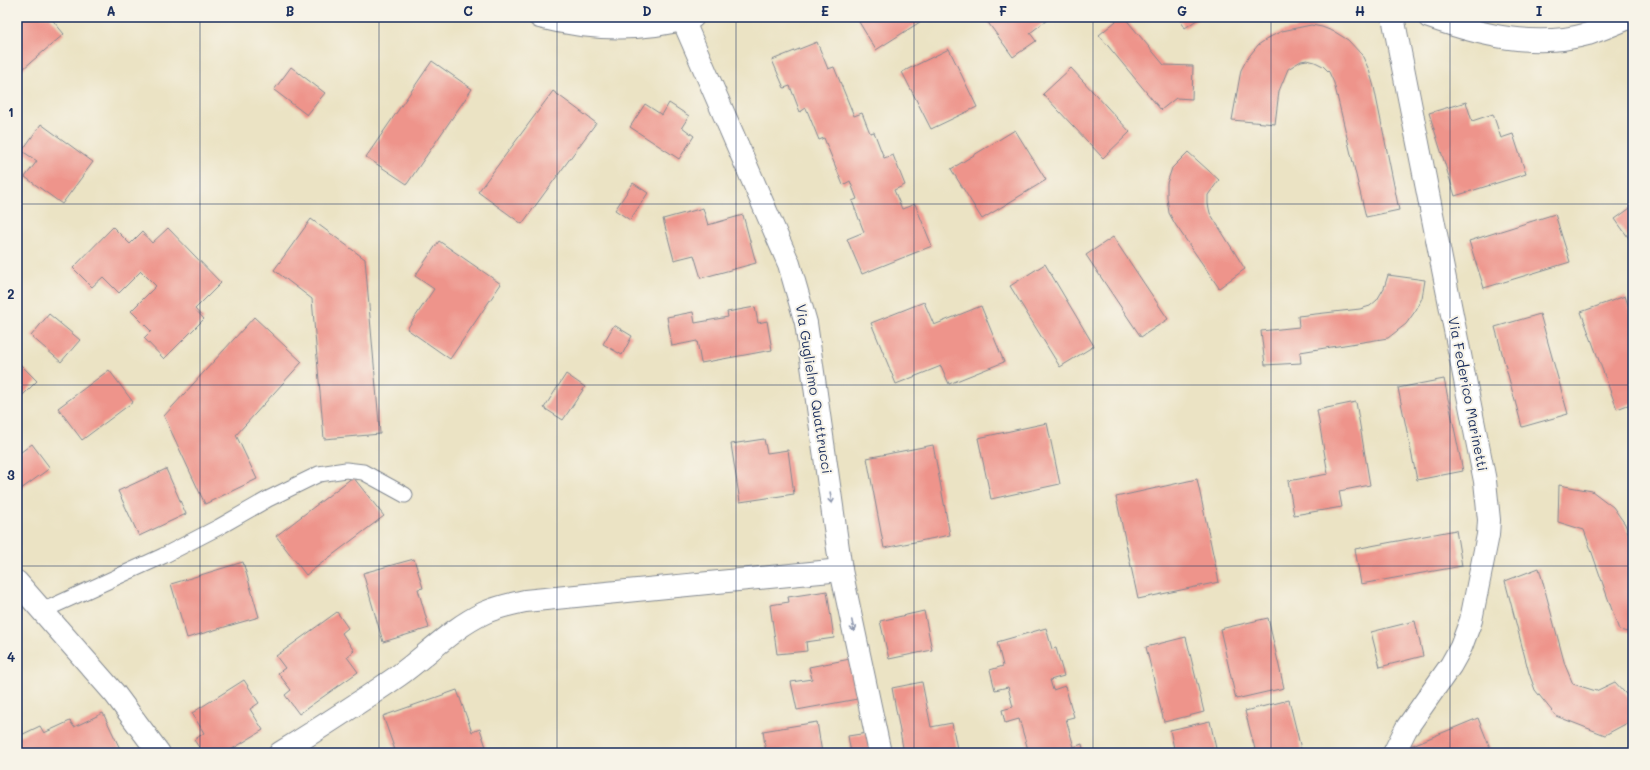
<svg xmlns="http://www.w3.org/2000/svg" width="1650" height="770" viewBox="0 0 1650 770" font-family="Mali,sans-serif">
  <rect width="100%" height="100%" fill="#f7f3e8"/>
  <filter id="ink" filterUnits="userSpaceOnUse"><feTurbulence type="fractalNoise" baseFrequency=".025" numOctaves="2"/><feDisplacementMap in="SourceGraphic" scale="8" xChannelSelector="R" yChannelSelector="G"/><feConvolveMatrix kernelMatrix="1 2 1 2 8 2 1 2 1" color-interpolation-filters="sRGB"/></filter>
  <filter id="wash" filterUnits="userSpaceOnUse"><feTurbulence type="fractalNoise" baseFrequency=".012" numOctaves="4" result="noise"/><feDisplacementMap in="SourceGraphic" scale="16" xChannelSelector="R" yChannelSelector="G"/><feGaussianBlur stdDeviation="0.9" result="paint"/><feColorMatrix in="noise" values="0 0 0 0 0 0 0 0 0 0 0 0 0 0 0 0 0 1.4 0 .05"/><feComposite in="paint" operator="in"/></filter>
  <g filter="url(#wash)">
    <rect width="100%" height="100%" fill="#ebe3c4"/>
    <g id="blocks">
      <!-- building -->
      <g fill="#ee948b">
        <polygon points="17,17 50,17 64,34 17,74"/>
        <polygon points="856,17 921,17 923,20 876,50"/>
        <polygon points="984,17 1051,17 1030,33 1036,41 1013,57"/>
        <polygon points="1121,17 1124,17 1164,65 1193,66 1192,99 1176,98 1161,110 1099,35"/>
        <polygon points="1178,17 1201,17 1185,28"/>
        <polygon points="1311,25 1322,27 1335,32 1348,40 1362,55 1369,70 1374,87 1399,210 1366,217 1334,83 1329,72 1323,66 1315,62 1307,60 1301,61 1288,69 1279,91 1275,124 1232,120 1241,70 1247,59 1258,45 1270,37 1282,31"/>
        <polygon points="817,42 828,69 834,67 854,116 862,113 870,133 874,132 884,158 893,155 905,185 894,190 902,209 915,204 932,246 862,274 847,239 864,232 852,201 857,199 850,181 843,185 824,138 819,140 806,108 800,112 790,86 784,88 772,60"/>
        <polygon points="949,49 977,107 931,129 902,72"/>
        <polygon points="432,61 472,89 407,184 366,157"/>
        <polygon points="291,67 325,93 307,115 274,90"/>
        <polygon points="1071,68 1130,132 1103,158 1043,94"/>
        <polygon points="553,91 596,123 522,224 478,192"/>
        <polygon points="1466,102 1472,121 1493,114 1501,138 1513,134 1526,174 1455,196 1429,113"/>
        <polygon points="669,103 689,116 682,127 694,136 679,159 630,127 645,104 662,115"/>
        <polygon points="41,124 93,162 62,204 25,177 37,161 22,151"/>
        <polygon points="1015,130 1046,180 982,219 951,169"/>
        <polygon points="1188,152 1219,180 1208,195 1208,204 1210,213 1245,269 1219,288 1175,224 1169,213 1167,198 1167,183 1172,168"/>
        <polygon points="633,183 648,193 630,220 615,210"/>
        <polygon points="1633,206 1633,244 1615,219"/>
        <polygon points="703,208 708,225 743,215 756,263 701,278 694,255 674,260 663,219"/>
        <polygon points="1555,214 1570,262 1484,288 1469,241"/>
        <polygon points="311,219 365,259 380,434 324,439 312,299 274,270"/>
        <polygon points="113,227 130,244 142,232 152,243 168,228 221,283 195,309 204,319 164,359 144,338 151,331 131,311 156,286 141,271 119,293 103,277 92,287 73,268"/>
        <polygon points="1113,237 1168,319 1141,337 1086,255"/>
        <polygon points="439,241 501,284 450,359 407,329 434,289 415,276"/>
        <polygon points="1045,264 1094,346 1060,367 1010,286"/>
        <polygon points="1388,275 1425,280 1422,298 1416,310 1406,324 1388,338 1300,352 1301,363 1265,365 1261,331 1299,327 1298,316 1360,309 1370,306 1377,300 1384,288"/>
        <polygon points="1625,296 1633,319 1633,403 1617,409 1581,312"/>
        <polygon points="924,302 934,325 981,306 1004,362 949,384 941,366 896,384 871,323"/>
        <polygon points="755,307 758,323 767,321 772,350 701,363 697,341 672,346 667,317 693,312 695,323 728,317 727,312"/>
        <polygon points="49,314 80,340 61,362 31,336"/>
        <polygon points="1540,314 1568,414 1522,427 1495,327"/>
        <polygon points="254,317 302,362 236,435 257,479 205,504 164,416"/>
        <polygon points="614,325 632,336 622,355 603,344"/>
        <polygon points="17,361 37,381 17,401"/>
        <polygon points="109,370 133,402 82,440 58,408"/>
        <polygon points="566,374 585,387 563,420 544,408"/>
        <polygon points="1444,379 1463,471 1417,480 1398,388"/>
        <polygon points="1356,402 1370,485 1339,491 1342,507 1294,515 1288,481 1328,474 1317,410"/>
        <polygon points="1047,423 1060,484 991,499 978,438"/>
        <polygon points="764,439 767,453 788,450 794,494 740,502 731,444"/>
        <polygon points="32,444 50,468 17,492 17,455"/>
        <polygon points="933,445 950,535 884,548 867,458"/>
        <polygon points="166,469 186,514 139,536 118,491"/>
        <polygon points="353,477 384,516 306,575 276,536"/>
        <polygon points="1197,479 1219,582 1138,599 1116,497"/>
        <polygon points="1559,485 1592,491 1613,507 1625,524 1633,547 1633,633 1619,630 1584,530 1558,522"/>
        <polygon points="1456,530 1462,566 1361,584 1355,549"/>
        <polygon points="414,559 423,588 418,589 429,628 383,642 363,573"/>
        <polygon points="243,562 259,617 187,638 171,584"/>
        <polygon points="1539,568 1565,665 1573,684 1596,691 1615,682 1633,702 1633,720 1605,735 1556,716 1535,690 1529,673 1505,581"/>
        <polygon points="827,591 834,638 806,642 807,651 777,654 770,605 789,602 788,597"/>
        <polygon points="924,611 932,650 889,659 880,621"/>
        <polygon points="337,612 348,628 342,633 354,651 347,657 358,672 299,714 285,695 291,690 278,673 285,668 276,656"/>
        <polygon points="1268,618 1284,688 1236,699 1220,629"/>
        <polygon points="1415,621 1423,656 1380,667 1371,632"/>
        <polygon points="1046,628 1052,649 1056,648 1064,676 1050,680 1053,690 1065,686 1074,717 1066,719 1074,747 1082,744 1084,753 1029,753 1019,719 1005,723 1002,710 1013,707 1008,687 995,690 990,670 1003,666 997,642"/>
        <polygon points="1186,637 1204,712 1164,722 1146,647"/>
        <polygon points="855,658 863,698 797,710 791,682 812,679 809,667"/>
        <polygon points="244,680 259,703 250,709 263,730 226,753 203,753 194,740 204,733 192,713"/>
        <polygon points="922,682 931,727 952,723 957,749 936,753 904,753 892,688"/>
        <polygon points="457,690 472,732 480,729 486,747 469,753 396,753 383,716"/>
        <polygon points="1289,700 1302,753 1256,753 1245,711"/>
        <polygon points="103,713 122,753 17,753 17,737 40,726 44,733 70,721 74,727"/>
        <polygon points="1478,718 1492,753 1410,753 1408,747"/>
        <polygon points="1210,721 1217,753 1175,753 1170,730"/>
        <polygon points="817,722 822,753 793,753 792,749 766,753 763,731"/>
        <polygon points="874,732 877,753 851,753 848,736"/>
      </g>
    </g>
  </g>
  <g filter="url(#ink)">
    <use href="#blocks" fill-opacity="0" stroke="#838991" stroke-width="1"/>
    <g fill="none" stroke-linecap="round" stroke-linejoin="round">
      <!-- service casing -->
      <g stroke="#838991" stroke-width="17">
        <polyline id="service" points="42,611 163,556 219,527 268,499 319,474 346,470 363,472 405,495"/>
      </g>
      <!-- minor casing -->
      <g stroke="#838991" stroke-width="24">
        <g id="minor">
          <path d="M 540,17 C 591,30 642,32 693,17"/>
          <polyline points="1393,17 1485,481 1489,520 1488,535 1471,620 1461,647 1451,665 1406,729 1394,753"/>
          <path d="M 1429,17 C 1480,35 1535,49 1588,34 C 1603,29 1617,23 1631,17"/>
          <polyline points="683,20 789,264 806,323 841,570 880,753"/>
          <polyline points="17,582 115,694 159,753"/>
          <path d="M 280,753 C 320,728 359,703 398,676 C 427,655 452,628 484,613 C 497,607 511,604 525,601 L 841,570"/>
        </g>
      </g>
      <!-- service -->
      <use href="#service" stroke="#fff" stroke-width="15"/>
      <!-- minor -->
      <use href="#minor" stroke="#fff" stroke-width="22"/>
    </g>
    <!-- one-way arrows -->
    <defs><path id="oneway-shaft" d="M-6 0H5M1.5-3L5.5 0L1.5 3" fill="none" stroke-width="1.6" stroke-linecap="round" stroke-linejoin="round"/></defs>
    <g stroke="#8d97ae">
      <use href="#oneway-shaft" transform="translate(831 498) rotate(82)"/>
      <use href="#oneway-shaft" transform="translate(853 626) rotate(78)"/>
    </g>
  </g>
  <!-- grid -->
  <path fill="none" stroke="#1b2f5e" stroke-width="1" stroke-opacity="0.55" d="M 200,17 L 200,753M 379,17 L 379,753M 557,17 L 557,753M 736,17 L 736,753M 914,17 L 914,753M 1093,17 L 1093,753M 1271,17 L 1271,753M 1450,17 L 1450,753M 17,204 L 1633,204M 17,385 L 1633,385M 17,566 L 1633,566"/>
  <g text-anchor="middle" stroke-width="4" stroke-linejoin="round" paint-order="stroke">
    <!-- street labels -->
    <g font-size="14" fill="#1b2f5e" stroke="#f7f3e8">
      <text transform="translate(814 389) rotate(81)" y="5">Via Guglielmo Quattrucci</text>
      <text transform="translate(1468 394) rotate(79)" y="5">Via Federico Marinetti</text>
    </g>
  </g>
  <!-- margin -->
  <rect width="1650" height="770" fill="none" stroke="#f7f3e8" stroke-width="44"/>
  <rect x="22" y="22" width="1606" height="726" fill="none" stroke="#1b2f5e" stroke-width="1.5"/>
  <g font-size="13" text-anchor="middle" font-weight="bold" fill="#1b2f5e">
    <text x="111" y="16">A</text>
    <text x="290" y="16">B</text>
    <text x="468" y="16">C</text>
    <text x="647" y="16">D</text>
    <text x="825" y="16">E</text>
    <text x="1003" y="16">F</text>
    <text x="1182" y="16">G</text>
    <text x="1360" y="16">H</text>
    <text x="1539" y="16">I</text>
    <text x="11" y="117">1</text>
    <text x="11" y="299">2</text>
    <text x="11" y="480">3</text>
    <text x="11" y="662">4</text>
  </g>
</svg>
